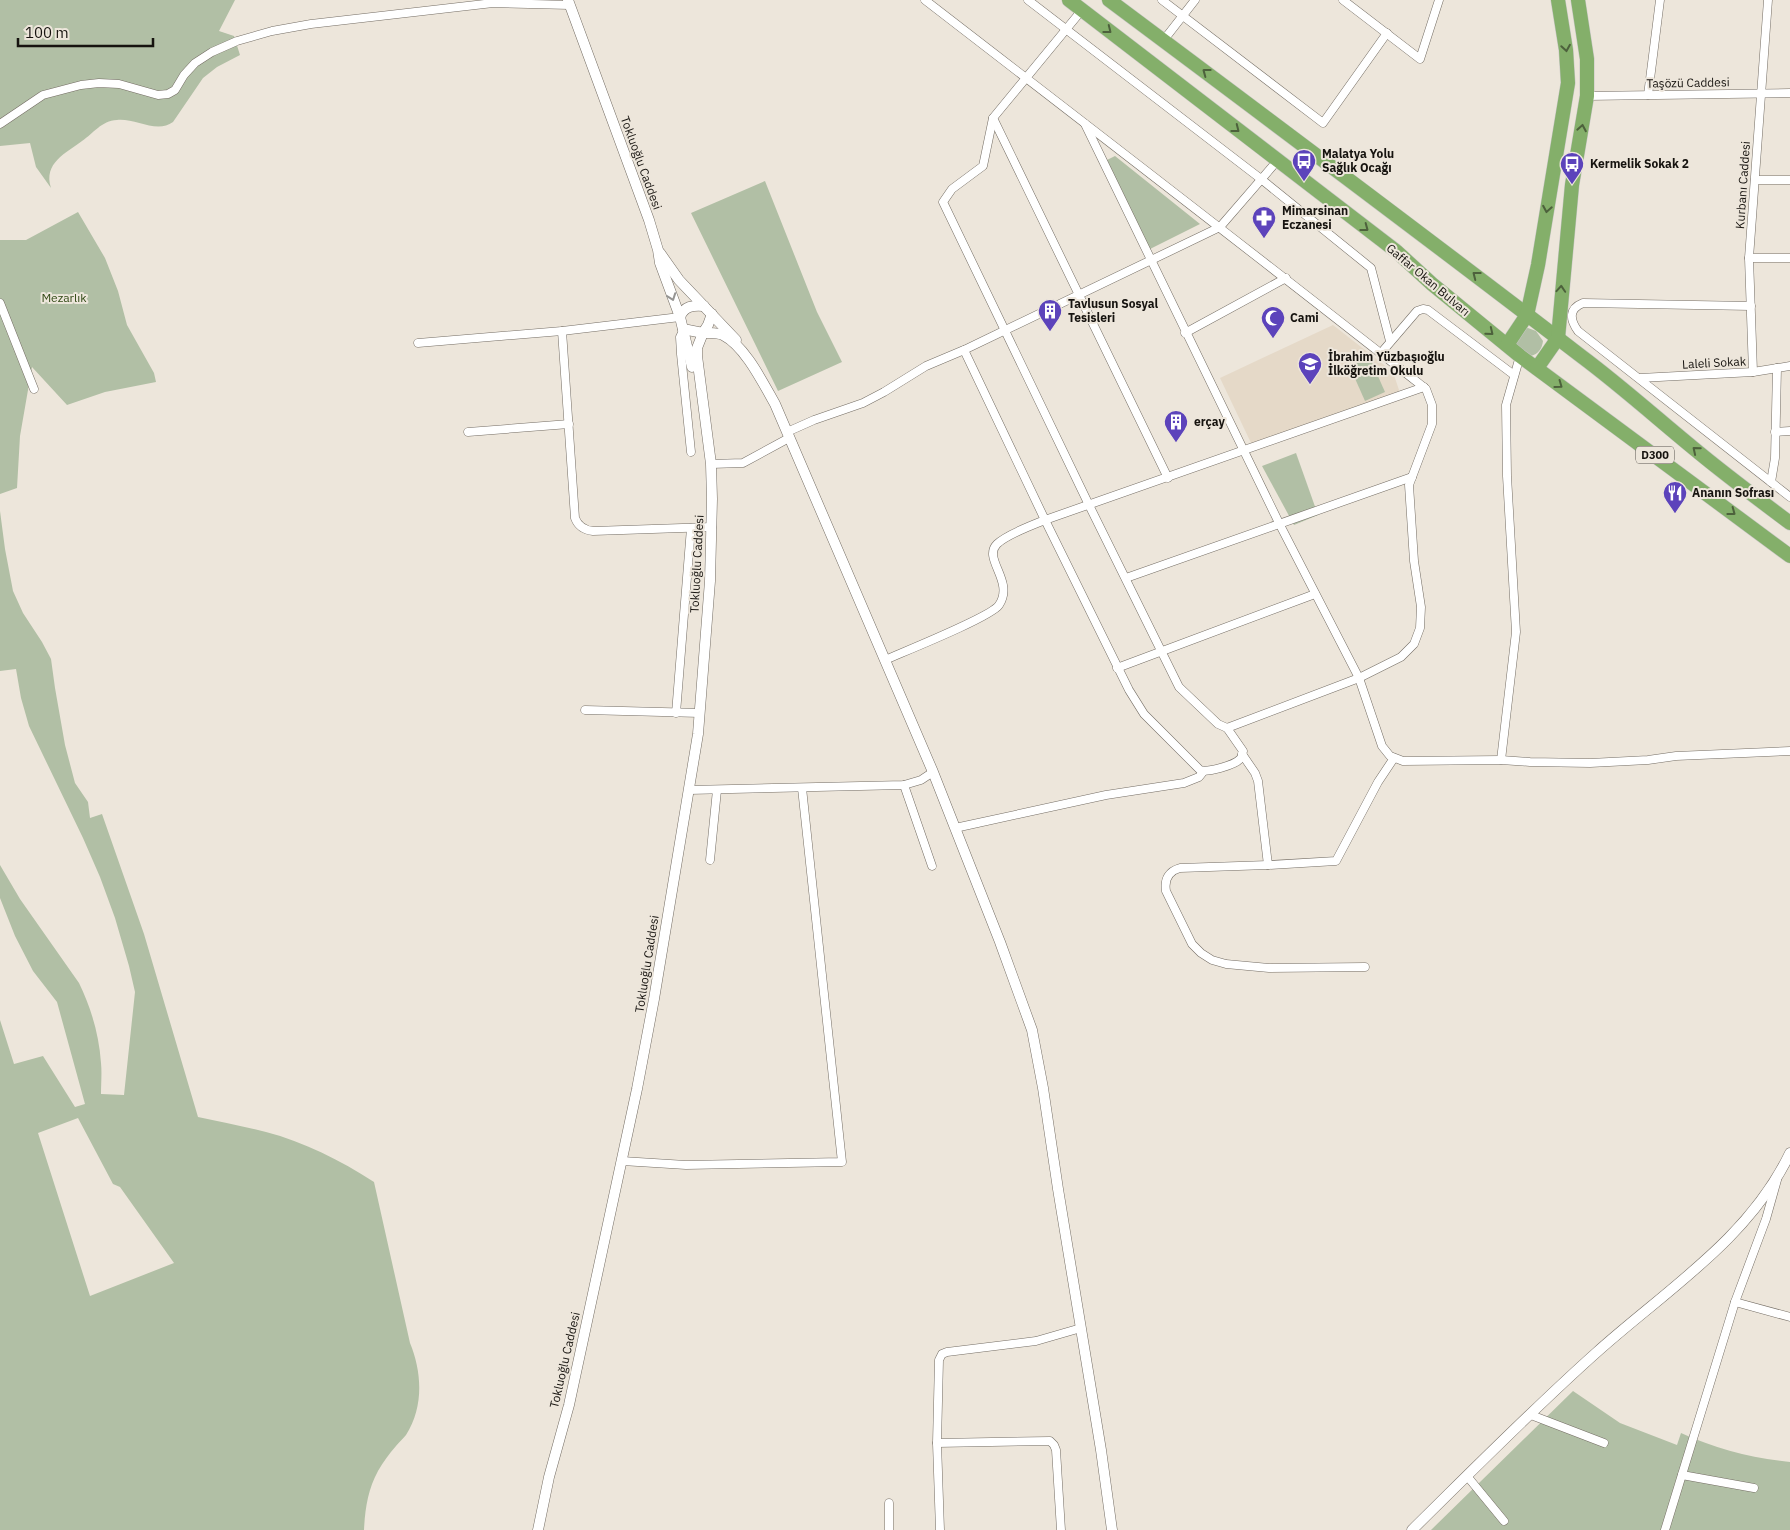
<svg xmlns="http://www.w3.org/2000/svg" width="1790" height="1530" viewBox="0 0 1790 1530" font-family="'IBM Plex Sans',sans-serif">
  <rect width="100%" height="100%" fill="#ede6db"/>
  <!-- built -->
  <polygon fill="#e5d9c8" points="1333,325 1393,372 1400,393 1252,445 1220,378"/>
  <!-- green -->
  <g fill="#b1bfa5" fill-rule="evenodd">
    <path d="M 0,0 L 235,0 L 219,31 L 234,36 L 240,55 L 217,67 L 203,78 L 173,122 C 157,134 135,118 117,120 C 101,121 94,133 82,141 C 66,153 43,163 51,188 L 36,167 L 30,143 L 0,146 Z"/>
    <polygon points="1115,156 1200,224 1150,249 1107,160"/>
    <polygon points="765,181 817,312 842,362 778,391 691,213"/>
    <polygon points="78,212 105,258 118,291 127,325 154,373 156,382 105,392 67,405 32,367 20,436 17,488 0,494 0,240 26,240"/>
    <path d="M 1528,328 L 1536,331 L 1543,341 C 1542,349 1538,354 1531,356 L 1516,346 L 1516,338 L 1524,329 Z"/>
    <polygon points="1369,356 1385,392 1365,401 1349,365"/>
    <polygon points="1296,453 1318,515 1294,525 1262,466"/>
    <path d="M 0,511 L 5,549 L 13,591 L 23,613 L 42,642 L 51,659 L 55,688 L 65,745 L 75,783 L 88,802 L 90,818 L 102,814 L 144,934 L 198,1117 C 220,1122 243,1126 266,1132 C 304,1142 340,1160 374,1182 L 410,1343 C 422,1372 424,1407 406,1435 C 403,1439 399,1442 396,1446 C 389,1454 383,1462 378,1471 C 368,1489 365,1509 364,1530 L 0,1530 L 0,1020 L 14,1064 L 43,1056 L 75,1107 L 85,1104 L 57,1002 L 33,971 L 15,936 L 0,898 L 0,865 L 20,899 L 79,983 C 91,1008 99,1034 101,1063 C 102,1073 101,1084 101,1094 L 124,1095 L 135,992 L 129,966 L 115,918 L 100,877 L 83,838 L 29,726 L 21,698 L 16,669 L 0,671 ZM 78,1118 L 113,1184 L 120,1187 L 174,1263 L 90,1296 L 38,1133 Z"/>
    <path d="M 1573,1391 L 1620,1423 L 1677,1445 L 1681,1433 C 1716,1449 1752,1458 1790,1462 L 1790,1530 L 1431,1530 Z"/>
  </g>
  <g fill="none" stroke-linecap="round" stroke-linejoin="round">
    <!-- street casing -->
    <g stroke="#746d64" stroke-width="9">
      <g id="street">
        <path d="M 925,0 C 1092,129 1260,258 1426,389 L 1432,405 L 1432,424 L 1409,485 L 1414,561 L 1421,607 L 1420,628 L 1414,644 L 1401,657 L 1359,678 L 1227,728 L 1218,724 L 1179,687 L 1089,505 L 943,202 L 952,189 L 983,166 L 993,118 L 1082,10"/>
        <polyline points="1028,0 1261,179 1371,268 1390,341"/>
        <polyline points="1162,0 1323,123 1387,33"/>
        <polyline points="1343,0 1420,59 1439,0"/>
        <polyline points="1163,41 1195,0"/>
        <polyline points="1648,95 1660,0"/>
        <polyline points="1587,96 1790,93"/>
        <polyline points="993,118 1168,478"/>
        <polyline points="0,124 43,95 81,85 99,83 119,84 158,95 168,94 175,90 184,75 195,63 212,52 237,41 272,31 311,24 493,3 570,5"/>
        <polyline points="1085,124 1280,525 1359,678 1382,746 1390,756 1403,761 1501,760 1530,762 1590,763 1648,760 1676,756 1790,751"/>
        <polyline points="1755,180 1790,180"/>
        <polyline points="1749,258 1790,258"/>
        <polyline points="0,303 34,389"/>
        <path d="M 1751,306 L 1583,303 C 1568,309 1570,320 1578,331 L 1790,497"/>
        <path d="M 562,331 L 575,518 C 578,526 584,530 593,531 L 712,527"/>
        <polyline points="683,331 680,337 681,354 691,452"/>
        <polyline points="1185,333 1286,278"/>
        <polyline points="418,343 562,331 680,317"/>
        <polyline points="964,350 1045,520 1424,387"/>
        <polyline points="1381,353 1417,311 1423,309 1428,310 1514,375"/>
        <polyline points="1753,372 1749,258 1768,0"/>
        <polyline points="1640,378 1753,372 1790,366"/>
        <polyline points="468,432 569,424"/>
        <polyline points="787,432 814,420 863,403 884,392 926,366 964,350 1220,227 1277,161"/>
        <polyline points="1775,432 1790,431"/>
        <polyline points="711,464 743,463 789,438"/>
        <polyline points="1771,482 1775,458 1777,368"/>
        <polyline points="1126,578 1412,477"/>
        <path d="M 885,660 C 903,652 991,617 999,605 C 1015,581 982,559 997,544 C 1006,535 1032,525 1045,520 L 1129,690 L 1144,714 L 1200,770 C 1207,773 1235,765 1240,759 C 1243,756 1242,754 1243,751 L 1227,728"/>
        <polyline points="1117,668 1315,594"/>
        <polyline points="585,710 700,713"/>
        <polyline points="676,713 691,528"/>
        <polyline points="1242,754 1255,773 1258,781 1268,865 1336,861 1378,782 1394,758"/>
        <polyline points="1501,760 1516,632 1507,476 1506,405 1520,356"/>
        <polyline points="904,785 932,866"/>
        <polyline points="689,790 904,785 921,780 933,772"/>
        <polyline points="955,828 1106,795 1184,783 1199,777 1203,772"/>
        <polyline points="710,860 717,790"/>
        <path d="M 1268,865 L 1180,868 C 1169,871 1164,879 1166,891 L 1192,944 L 1201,953 L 1212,960 L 1226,964 L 1269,968 L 1365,967"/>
        <polyline points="622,1161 686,1165 842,1162 802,788"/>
        <polyline points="1735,1302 1790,1317"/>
        <polyline points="1531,1415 1604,1443"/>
        <polyline points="937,1443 1050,1441 1054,1445 1056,1450 1061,1530"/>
        <polyline points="1682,1475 1754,1488"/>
        <polyline points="1467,1476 1504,1521"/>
        <polyline points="889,1503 889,1530"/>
        <polyline points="940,1530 937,1443 939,1360 942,1354 947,1352 1036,1341 1081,1328"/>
        <polyline points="1665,1530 1735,1302 1766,1219 1777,1180"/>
      </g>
    </g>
    <!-- secondary casing -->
    <g stroke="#746d64" stroke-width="11">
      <g id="secondary">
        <polyline points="568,0 649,220 658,250 660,263 680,317 692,367"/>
        <polyline points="660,253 679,280 736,340"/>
        <path d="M 680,317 C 684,306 693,305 704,306"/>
        <polyline points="683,329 703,333 708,325 712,314"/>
        <path d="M 538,1530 L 549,1477 L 569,1405 L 637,1089 L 654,999 L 698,734 L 710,581 L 712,499 L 711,464 L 697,356 L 697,348 L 703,333 C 709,333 717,332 723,335 C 745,346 763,383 775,404 L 933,772 L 1000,942 L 1032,1030 L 1043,1088 L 1058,1189 L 1101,1450 L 1112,1530"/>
        <path d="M 1412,1530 C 1473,1470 1533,1409 1597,1352 C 1666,1290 1749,1239 1790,1153"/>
      </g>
    </g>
    <!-- highway casing -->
    <g stroke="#c7c6c5" stroke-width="15">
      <g id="highway">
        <polyline points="1069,0 1396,251 1432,284 1520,356 1790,556"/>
        <path d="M 1109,0 C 1267,118 1425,236 1581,356 C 1628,391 1672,432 1718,468 C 1742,487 1766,505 1790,523"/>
        <polyline points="1507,345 1527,315 1538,265 1568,83 1566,50 1558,0"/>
        <polyline points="1537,368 1558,338 1572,185 1587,96 1587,59 1578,0"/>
      </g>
    </g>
    <!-- street -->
    <use href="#street" stroke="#fff" stroke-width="8"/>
    <!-- secondary -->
    <use href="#secondary" stroke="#fff" stroke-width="10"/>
    <!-- highway -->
    <use href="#highway" stroke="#84af6a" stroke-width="14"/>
  </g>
  <!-- one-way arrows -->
  <defs><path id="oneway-chevron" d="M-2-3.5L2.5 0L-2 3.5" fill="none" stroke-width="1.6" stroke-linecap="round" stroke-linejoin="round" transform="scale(1.25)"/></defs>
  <g stroke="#4d613c">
    <use href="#oneway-chevron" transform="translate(1108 30) rotate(38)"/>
    <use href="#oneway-chevron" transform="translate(1566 48) rotate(81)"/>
    <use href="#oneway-chevron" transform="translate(1206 72) rotate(-143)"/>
    <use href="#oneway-chevron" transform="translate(1582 128) rotate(-80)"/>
    <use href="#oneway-chevron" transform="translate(1236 129) rotate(38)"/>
    <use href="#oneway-chevron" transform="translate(1547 209) rotate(100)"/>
    <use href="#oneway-chevron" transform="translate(1365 228) rotate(37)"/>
    <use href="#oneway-chevron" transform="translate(1476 275) rotate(-142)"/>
    <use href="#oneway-chevron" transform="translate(1561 289) rotate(-86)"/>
    <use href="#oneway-chevron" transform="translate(1490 332) rotate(39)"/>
    <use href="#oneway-chevron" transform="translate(1559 385) rotate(36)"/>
    <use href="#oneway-chevron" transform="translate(1696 450) rotate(-140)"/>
    <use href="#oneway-chevron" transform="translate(1732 512) rotate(37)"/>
  </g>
  <use stroke="#969593" href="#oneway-chevron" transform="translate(672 297) rotate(70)"/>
  <!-- icons -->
  <defs>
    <g id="bus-pin" transform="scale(1.25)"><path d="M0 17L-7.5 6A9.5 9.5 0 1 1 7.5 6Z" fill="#5c43bb" stroke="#ede6db"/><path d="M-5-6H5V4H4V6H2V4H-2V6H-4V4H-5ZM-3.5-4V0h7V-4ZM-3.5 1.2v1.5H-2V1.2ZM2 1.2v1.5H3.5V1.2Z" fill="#fff"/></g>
    <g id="pharmacy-pin" transform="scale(1.25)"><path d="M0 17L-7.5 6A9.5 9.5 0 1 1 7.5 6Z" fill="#5c43bb" stroke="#ede6db"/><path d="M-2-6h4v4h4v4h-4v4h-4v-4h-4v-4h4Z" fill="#fff"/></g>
    <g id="building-pin" transform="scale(1.25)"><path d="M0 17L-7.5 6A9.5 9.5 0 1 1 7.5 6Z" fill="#5c43bb" stroke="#ede6db"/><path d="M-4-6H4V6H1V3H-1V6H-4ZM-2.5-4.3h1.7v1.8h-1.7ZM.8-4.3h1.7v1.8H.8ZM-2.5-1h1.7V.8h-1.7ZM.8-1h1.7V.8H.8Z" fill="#fff"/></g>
    <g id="mosque-pin" transform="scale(1.25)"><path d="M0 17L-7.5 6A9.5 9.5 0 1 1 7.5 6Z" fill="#5c43bb" stroke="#ede6db"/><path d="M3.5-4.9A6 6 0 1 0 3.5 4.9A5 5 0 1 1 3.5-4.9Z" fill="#fff"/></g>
    <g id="school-pin" transform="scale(1.25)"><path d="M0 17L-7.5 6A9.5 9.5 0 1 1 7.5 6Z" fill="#5c43bb" stroke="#ede6db"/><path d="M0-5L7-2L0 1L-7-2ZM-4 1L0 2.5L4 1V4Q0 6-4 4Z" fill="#fff"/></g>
    <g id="restaurant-pin" transform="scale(1.25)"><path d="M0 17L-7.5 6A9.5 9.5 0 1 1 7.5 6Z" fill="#5c43bb" stroke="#ede6db"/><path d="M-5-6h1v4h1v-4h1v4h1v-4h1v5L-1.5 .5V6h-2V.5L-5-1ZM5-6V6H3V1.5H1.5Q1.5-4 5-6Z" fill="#fff"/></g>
  </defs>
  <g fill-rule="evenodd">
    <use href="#bus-pin" x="1304" y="161"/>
    <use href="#bus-pin" x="1572" y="164"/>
    <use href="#pharmacy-pin" x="1264" y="218"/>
    <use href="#building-pin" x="1050" y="311"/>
    <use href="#mosque-pin" x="1273" y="318"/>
    <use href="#school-pin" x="1310" y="364"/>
    <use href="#building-pin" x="1176" y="422"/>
    <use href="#restaurant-pin" x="1675" y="493"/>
  </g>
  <g text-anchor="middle" stroke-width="4" stroke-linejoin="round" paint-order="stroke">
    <!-- shield labels -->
    <rect fill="#ede6db" stroke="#56524c" stroke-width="1" x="1636" y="446.5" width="38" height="17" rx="4"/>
    <g font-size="11" font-weight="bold" fill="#16130f">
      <text x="1655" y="459">D300</text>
    </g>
    <!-- street labels -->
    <g font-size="12" fill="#16130f" stroke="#ede6db">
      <text transform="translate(1688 83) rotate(-1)" y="4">Taşözü Caddesi</text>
      <text transform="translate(641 163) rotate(70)" y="4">Tokluoğlu Caddesi</text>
      <text transform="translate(1743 185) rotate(-86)" y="4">Kurbanı Caddesi</text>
      <text transform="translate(1428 280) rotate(40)" y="4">Gaffar Okan Bulvarı</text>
      <text transform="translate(1714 363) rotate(-3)" y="4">Laleli Sokak</text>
      <text transform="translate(697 564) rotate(-87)" y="4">Tokluoğlu Caddesi</text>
      <text transform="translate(647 964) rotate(-81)" y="4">Tokluoğlu Caddesi</text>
      <text transform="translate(565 1360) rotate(-77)" y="4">Tokluoğlu Caddesi</text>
    </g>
    <!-- poi labels -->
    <g font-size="12" font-weight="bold" fill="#16130f" stroke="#ede6db" text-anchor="start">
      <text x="1322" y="158">Malatya Yolu<tspan x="1322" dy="14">Sağlık Ocağı</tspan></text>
      <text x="1590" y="168">Kermelik Sokak 2</text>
      <text x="1282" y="215">Mimarsinan<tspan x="1282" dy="14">Eczanesi</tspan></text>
      <text x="1068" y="308">Tavlusun Sosyal<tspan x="1068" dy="14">Tesisleri</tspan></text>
      <text x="1290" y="322">Cami</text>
      <text x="1328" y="361">İbrahim Yüzbaşıoğlu<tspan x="1328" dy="14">İlköğretim Okulu</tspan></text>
      <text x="1194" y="426">erçay</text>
      <text x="1692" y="497">Ananın Sofrası</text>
    </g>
    <!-- park labels -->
    <g font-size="12" fill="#314915" stroke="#ede6db">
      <text x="64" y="302">Mezarlık</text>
    </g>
  </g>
  <!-- scale -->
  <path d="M18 38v8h135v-8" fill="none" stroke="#16130f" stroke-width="2.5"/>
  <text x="25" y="38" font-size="15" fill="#16130f" stroke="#ede6db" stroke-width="4" paint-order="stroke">100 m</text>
</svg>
